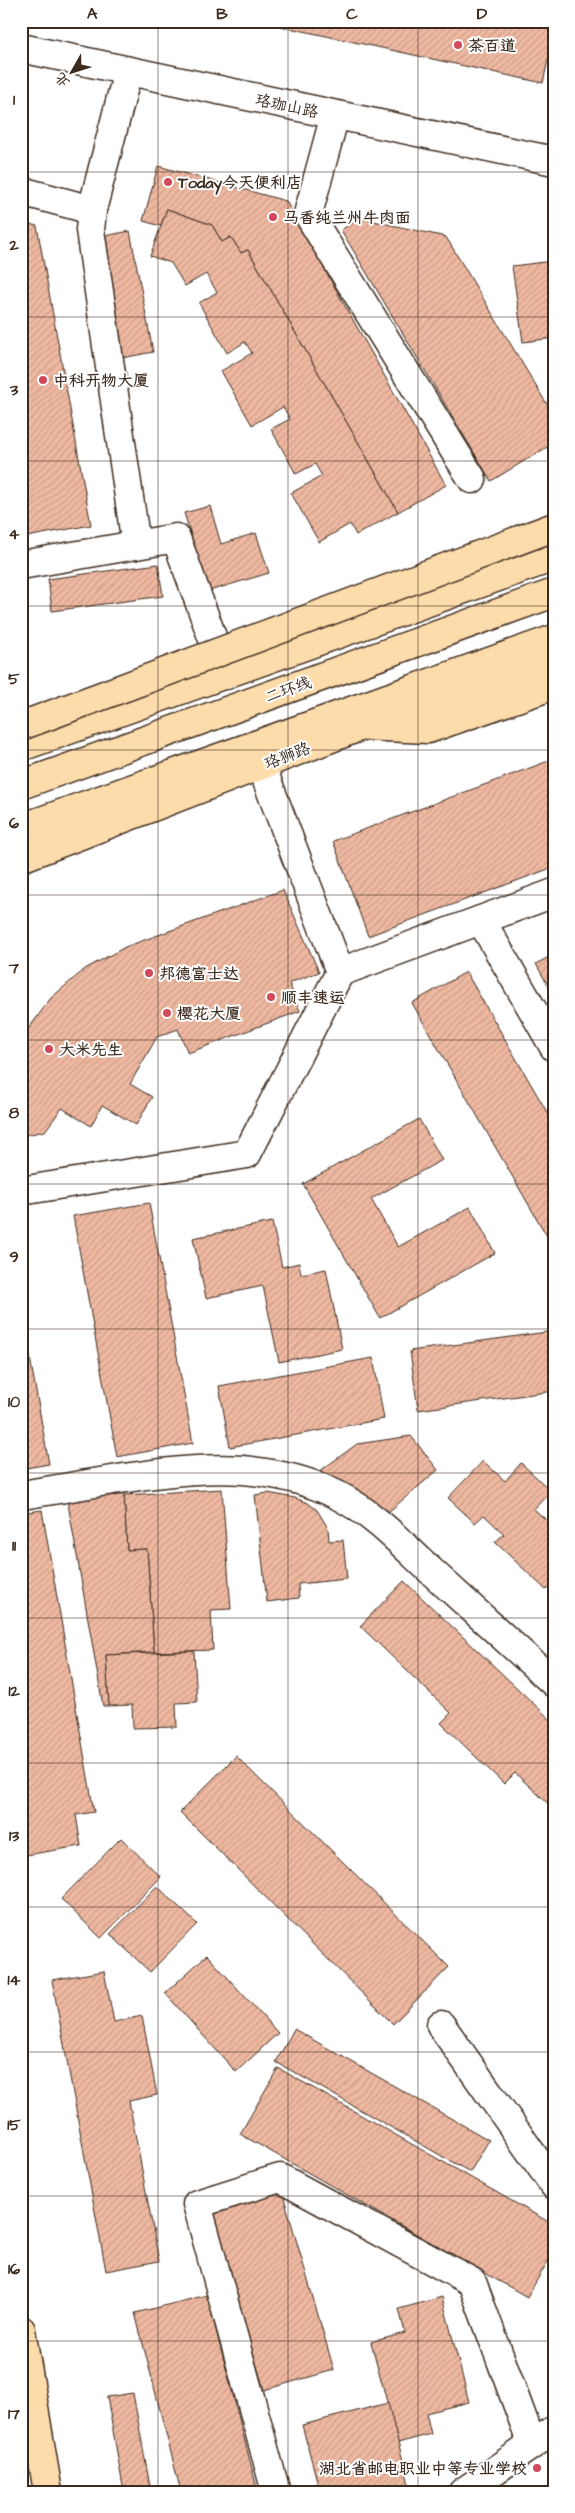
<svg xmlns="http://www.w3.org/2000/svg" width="575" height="2513" viewBox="0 0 575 2513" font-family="'Architects Daughter','LXGW WenKai TC',sans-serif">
  <defs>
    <pattern id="building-hatch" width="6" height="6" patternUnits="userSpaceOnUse" patternTransform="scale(1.25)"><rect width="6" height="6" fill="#eeb8a1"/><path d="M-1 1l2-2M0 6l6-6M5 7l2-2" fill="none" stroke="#cd9e8a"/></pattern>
  </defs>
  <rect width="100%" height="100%" fill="#fff"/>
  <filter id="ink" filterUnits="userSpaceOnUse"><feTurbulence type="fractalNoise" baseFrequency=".02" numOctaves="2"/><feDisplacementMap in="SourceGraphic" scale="10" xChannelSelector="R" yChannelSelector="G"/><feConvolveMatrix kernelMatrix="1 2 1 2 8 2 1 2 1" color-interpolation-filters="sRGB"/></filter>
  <g filter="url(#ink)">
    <!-- building -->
    <g fill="url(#building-hatch)" stroke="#3b2a1e">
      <polygon points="257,21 554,21 554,32 543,83"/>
      <polygon points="158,166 286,201 446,485 398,512 248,250 241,253 231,237 222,242 212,225 167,209 161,226 143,221"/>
      <polygon points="167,209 212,225 222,242 231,237 241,253 248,250 398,512 356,535 350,524 319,542 291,493 322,476 315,464 296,474 271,429 290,419 283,407 252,425 221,371 252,353 245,342 227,353 199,303 217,292 206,274 185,286 171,263 150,256"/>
      <polygon points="360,218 446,237 554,416 554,443 491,481 341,230"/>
      <polygon points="21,222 37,226 91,525 21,538"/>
      <polygon points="130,231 153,352 122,358 99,237"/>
      <polygon points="553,261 554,338 523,342 512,266"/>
      <polygon points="210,506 221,544 256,533 269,573 209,591 184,513"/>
      <polygon points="158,564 163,596 52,611 48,579"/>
      <polygon points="554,759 554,867 368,936 333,841"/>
      <polygon points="283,890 319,972 289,983 300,1011 188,1053 178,1029 157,1037 130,1084 152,1097 136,1125 102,1105 91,1126 62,1108 45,1131 21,1136 21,1039 51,998 85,969 125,947"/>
      <polygon points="554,954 554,996 536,964"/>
      <polygon points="466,972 554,1124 554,1235 548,1238 412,1003"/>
      <polygon points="419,1119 442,1160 371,1199 398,1247 470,1207 495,1253 380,1318 303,1184"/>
      <polygon points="149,1203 193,1443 117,1457 73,1216"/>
      <polygon points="272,1222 282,1267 299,1263 301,1274 326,1269 342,1349 279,1362 263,1286 206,1298 193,1238"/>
      <polygon points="21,1307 49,1464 21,1469"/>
      <polygon points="554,1331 554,1391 418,1410 410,1351"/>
      <polygon points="373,1358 384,1419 230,1447 219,1386"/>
      <polygon points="411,1436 438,1470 387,1513 320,1471 357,1444"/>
      <polygon points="483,1461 505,1481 521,1463 551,1491 534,1509 554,1527 554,1581 546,1590 495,1542 504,1534 484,1515 475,1523 448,1498"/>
      <polygon points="222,1489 231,1609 211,1610 213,1650 154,1652 147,1549 127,1550 124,1495"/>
      <polygon points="268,1493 295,1498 308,1503 317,1510 328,1528 329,1541 343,1540 347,1579 298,1584 299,1598 267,1602 255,1495"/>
      <polygon points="124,1495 127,1550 147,1549 154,1652 106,1655 109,1706 103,1706 67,1498"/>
      <polygon points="42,1510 94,1812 76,1815 81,1846 26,1855 21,1826 21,1513"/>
      <polygon points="404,1581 554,1723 554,1809 515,1773 504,1784 441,1723 451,1713 360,1626"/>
      <polygon points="194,1651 197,1702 176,1703 177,1727 133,1728 132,1705 109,1706 106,1655"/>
      <polygon points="236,1756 449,1967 393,2024 180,1812"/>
      <polygon points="121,1838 161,1877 101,1938 61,1899"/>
      <polygon points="157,1886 197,1924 150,1972 110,1934"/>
      <polygon points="207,1955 278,2033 236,2072 165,1993"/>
      <polygon points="104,1971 114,2022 142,2016 157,2095 129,2101 159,2261 106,2271 52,1980"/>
      <polygon points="294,2029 489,2140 470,2172 276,2062"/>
      <polygon points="278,2068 554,2225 554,2251 527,2297 240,2134"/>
      <polygon points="282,2191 334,2370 264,2390 211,2211"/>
      <polygon points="207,2295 258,2492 181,2492 135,2313"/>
      <polygon points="442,2297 469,2402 426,2413 431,2434 398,2443 371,2342 405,2333 399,2309"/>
      <polygon points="133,2393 151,2492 124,2492 107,2397"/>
      <polygon points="388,2403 411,2492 320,2492 302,2425"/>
    </g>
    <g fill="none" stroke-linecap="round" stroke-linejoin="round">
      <!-- minor casing -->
      <g stroke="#3b2a1e" stroke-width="31">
        <g id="minor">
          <polyline points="21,48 554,161"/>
          <polyline points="128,71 92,210 90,230 136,545"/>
          <polyline points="335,115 308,214 472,479"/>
          <polyline points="21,191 92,210"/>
          <polyline points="21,565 176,538 226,675"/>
          <polyline points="481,920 554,1047"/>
          <polyline points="340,972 554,893"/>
          <polyline points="21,1191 247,1154 340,972 261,765"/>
          <path d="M 21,1495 C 89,1485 176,1465 243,1470 C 275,1473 308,1480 337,1495 C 373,1513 402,1544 431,1571 C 472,1608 513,1646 554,1683"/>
          <polyline points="441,2025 554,2185"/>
          <polyline points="276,2492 197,2204 280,2178 472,2282 532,2444"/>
          <polyline points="463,2492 554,2430"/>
        </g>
      </g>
      <!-- major casing -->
      <g stroke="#3b2a1e" stroke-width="31">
        <g id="major">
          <polyline points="21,747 554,557"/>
          <polyline points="21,858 362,726 554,657"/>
          <polyline points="21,2330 48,2492"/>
        </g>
      </g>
      <!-- highway casing -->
      <g stroke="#3b2a1e" stroke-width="31">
        <g id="highway">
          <polyline points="362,726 428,729 554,685"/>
          <polyline points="21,785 554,593"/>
          <polyline points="21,828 554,639"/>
        </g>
      </g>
      <!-- minor -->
      <use href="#minor" stroke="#fff" stroke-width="28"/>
      <!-- major -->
      <use href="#major" stroke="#fddcac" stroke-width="28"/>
      <!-- highway -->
      <use href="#highway" stroke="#fddcac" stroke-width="28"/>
      <!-- highway-bridge casing -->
      <g stroke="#3b2a1e" stroke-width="31" stroke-linecap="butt">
        <polyline id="highway-bridge" points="21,726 554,527"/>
      </g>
      <!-- highway-bridge -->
      <use href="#highway-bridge" stroke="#fddcac" stroke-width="28"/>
    </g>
  </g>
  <!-- grid -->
  <path fill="none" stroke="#3b2a1e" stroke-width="1" stroke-opacity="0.55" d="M 158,21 L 158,2492M 288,21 L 288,2492M 418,21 L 418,2492M 21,172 L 554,172M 21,317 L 554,317M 21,461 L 554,461M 21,606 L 554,606M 21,750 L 554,750M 21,895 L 554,895M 21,1040 L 554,1040M 21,1184 L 554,1184M 21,1329 L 554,1329M 21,1473 L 554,1473M 21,1618 L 554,1618M 21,1763 L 554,1763M 21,1907 L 554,1907M 21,2052 L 554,2052M 21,2196 L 554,2196M 21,2341 L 554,2341"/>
  <!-- markers -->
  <g fill="#d1495b" stroke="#fff" stroke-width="2">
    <circle cx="458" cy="45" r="5"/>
    <circle cx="168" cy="182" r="5"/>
    <circle cx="273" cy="217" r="5"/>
    <circle cx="43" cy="380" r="5"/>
    <circle cx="149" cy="973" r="5"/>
    <circle cx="271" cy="997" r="5"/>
    <circle cx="167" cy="1013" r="5"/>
    <circle cx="49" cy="1049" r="5"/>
    <circle cx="537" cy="2468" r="5"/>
  </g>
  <g text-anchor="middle" stroke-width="4" stroke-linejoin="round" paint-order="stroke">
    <!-- poi labels -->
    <g font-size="16" font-weight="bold" fill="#3b2a1e" stroke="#fff" text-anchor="start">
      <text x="468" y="51">茶百道</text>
      <text x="178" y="188">Today今天便利店</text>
      <text x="283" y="223">马香纯兰州牛肉面</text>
      <text x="53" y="386">中科开物大厦</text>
      <text x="159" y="979">邦德富士达</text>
      <text x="281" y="1003">顺丰速运</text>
      <text x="177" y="1019">樱花大厦</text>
      <text x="59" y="1055">大米先生</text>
      <text x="527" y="2474" text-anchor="end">湖北省邮电职业中等专业学校</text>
    </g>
    <!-- street labels -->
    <g font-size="16" fill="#3b2a1e" stroke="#fff">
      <text transform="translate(287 105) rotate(12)" y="6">珞珈山路</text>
      <text transform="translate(288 689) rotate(-20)" y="6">二环线</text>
      <text transform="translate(287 755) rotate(-21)" y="6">珞狮路</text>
    </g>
  </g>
  <!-- margin -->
  <rect width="575" height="2513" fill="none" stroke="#fff" stroke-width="55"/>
  <!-- north arrow -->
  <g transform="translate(72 72) rotate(231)" stroke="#ffffff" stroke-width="4" paint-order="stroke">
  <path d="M0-4L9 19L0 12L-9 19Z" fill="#3b2a1e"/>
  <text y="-8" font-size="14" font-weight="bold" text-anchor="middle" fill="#3b2a1e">北</text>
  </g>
  <rect x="28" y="28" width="520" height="2458" fill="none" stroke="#3b2a1e" stroke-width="2"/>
  <g font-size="16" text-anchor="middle" font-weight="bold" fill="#3b2a1e">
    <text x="92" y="19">A</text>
    <text x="222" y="19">B</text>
    <text x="352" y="19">C</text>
    <text x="482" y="19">D</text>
    <text x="14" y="105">1</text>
    <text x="14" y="250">2</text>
    <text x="14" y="395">3</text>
    <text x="14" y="539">4</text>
    <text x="14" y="684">5</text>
    <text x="14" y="828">6</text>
    <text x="14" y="973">7</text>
    <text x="14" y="1118">8</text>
    <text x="14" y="1262">9</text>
    <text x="14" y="1407">10</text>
    <text x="14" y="1551">11</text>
    <text x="14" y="1696">12</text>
    <text x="14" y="1841">13</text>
    <text x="14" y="1985">14</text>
    <text x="14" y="2130">15</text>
    <text x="14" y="2274">16</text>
    <text x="14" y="2419">17</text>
  </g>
</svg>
